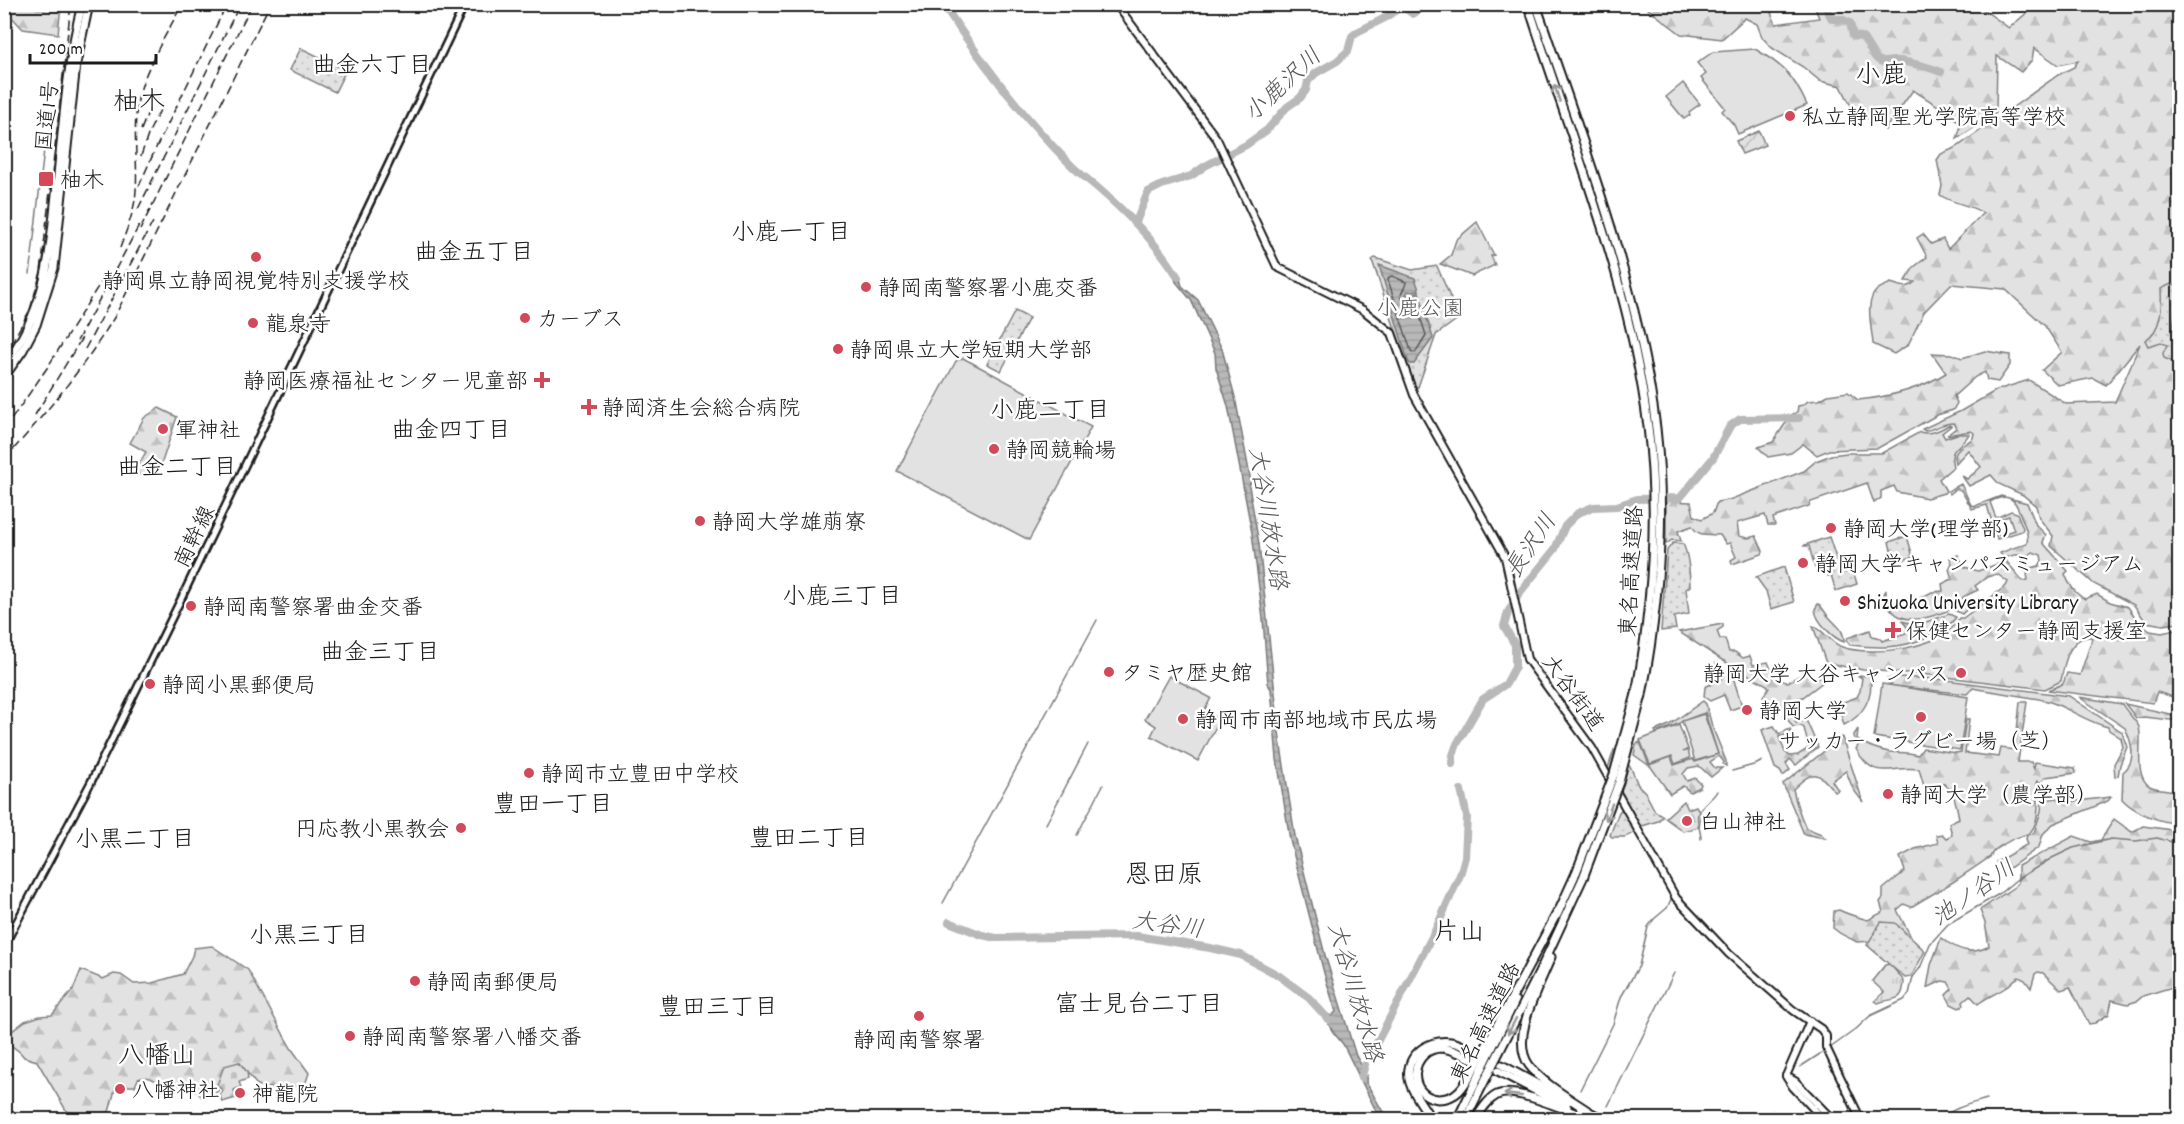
<svg xmlns="http://www.w3.org/2000/svg" width="2184" height="1124" viewBox="0 0 2184 1124" font-family="Dekko,'Klee One',sans-serif">
  <defs>
    <pattern id="grass-tufts" width="24" height="20" patternUnits="userSpaceOnUse" patternTransform="scale(1.5)"><rect width="24" height="20" fill="#e2e2e2"/><path d="M3 7l-1-3M5 7V3M7 7l1-3M15 17l-1-3M17 17v-4M19 17l1-3" fill="none" stroke="#c1c1c1"/></pattern>
    <pattern id="forest-firs" width="22" height="20" patternUnits="userSpaceOnUse" patternTransform="scale(1.5)"><rect width="22" height="20" fill="#e2e2e2"/><path d="M5 1l3.5 6h-7zM16 11l3.5 6h-7z" fill="#c1c1c1"/></pattern>
    <pattern id="cemetery-stones" width="16" height="16" patternUnits="userSpaceOnUse" patternTransform="scale(1.5)"><rect width="16" height="16" fill="#e2e2e2"/><path d="M2 7V4a2 2 0 0 1 4 0v3zM10 15v-3a2 2 0 0 1 4 0v3z" fill="#c1c1c1"/></pattern>
    <pattern id="park-dots" width="8" height="8" patternUnits="userSpaceOnUse" patternTransform="scale(1.5)"><rect width="8" height="8" fill="#e2e2e2"/><path d="M2 2h.1M6 6h.1" fill="none" stroke="#c1c1c1" stroke-width="1.8" stroke-linecap="round"/></pattern>
    <pattern id="garden-furrows" width="10" height="10" patternUnits="userSpaceOnUse" patternTransform="scale(1.5)"><rect width="10" height="10" fill="#e2e2e2"/><path d="M-1 1l2-2M0 10L10 0M9 11l2-2" fill="none" stroke="#c1c1c1"/></pattern>
    <pattern id="water-rules" width="6" height="5" patternUnits="userSpaceOnUse" patternTransform="scale(1.5)"><rect width="6" height="5" fill="#b8b8b8"/><path d="M0 2.5h6" fill="none" stroke="#9e9e9e"/></pattern>
  </defs>
  <rect width="100%" height="100%" fill="#fff"/>
  <filter id="ink" filterUnits="userSpaceOnUse"><feTurbulence type="fractalNoise" baseFrequency=".0167" numOctaves="2"/><feDisplacementMap in="SourceGraphic" scale="12" xChannelSelector="R" yChannelSelector="G"/><feConvolveMatrix kernelMatrix="1 2 1 2 8 2 1 2 1" color-interpolation-filters="sRGB"/></filter>
  <g filter="url(#ink)">
    <!-- grass -->
    <path fill="url(#grass-tufts)" stroke="#7f7f7f" stroke-width="1.5" d="M 1890,964 L 1904,981 C 1903,1004 1894,997 1878,1003 L 1875,1001 L 1884,992 L 1872,981 L 1885,965 Z"/>
    <!-- forest -->
    <g fill="url(#forest-firs)" stroke="#7f7f7f" stroke-width="1.5">
      <path d="M 1868,4 L 1977,5 L 2009,28 L 2036,5 L 2179,5 L 2179,623 L 2163,625 L 2146,622 L 2134,605 L 2094,584 L 2051,546 L 2053,536 L 2039,518 L 2036,506 L 2023,495 L 1999,484 L 1991,475 L 1969,486 L 1962,476 L 1967,479 L 1981,467 L 1968,450 L 1955,464 L 1954,456 L 1959,448 L 1973,438 L 1974,433 L 1971,431 L 1947,435 L 1956,428 L 1953,423 C 1943,423 1935,429 1925,431 L 1922,429 L 1961,411 L 1997,390 L 2029,380 L 2066,404 L 2115,402 L 2140,344 L 2106,385 L 2093,378 L 2058,385 L 2042,370 L 2062,352 L 2045,326 L 2005,289 L 1951,284 L 1924,312 L 1908,345 L 1894,354 L 1873,344 C 1872,329 1864,301 1877,290 C 1881,287 1887,285 1891,283 C 1901,286 1906,290 1915,282 L 1905,281 L 1914,267 L 1927,257 L 1917,238 L 1923,234 L 1931,244 L 1943,239 L 1948,249 L 1983,213 C 1969,204 1953,204 1940,195 L 1942,186 L 1937,160 L 1941,154 L 1957,147 L 2058,75 L 2074,67 L 2078,61 L 2058,65 L 2034,48 L 2032,60 L 2021,72 L 1997,56 L 1996,113 L 1957,139 L 1960,129 L 1959,122 L 1943,109 L 1913,90 L 1885,130 L 1874,119 L 1871,121 L 1851,106 L 1841,86 L 1820,81 L 1803,67 L 1772,48 L 1762,37 L 1757,24 L 1745,18 L 1722,39 L 1681,34 L 1643,5 L 1780,5 L 1771,13 L 1776,24 L 1819,18 L 1814,5 L 1828,5 L 1838,11 Z"/>
      <polygon points="4,5 61,5 58,34 23,29 5,10"/>
      <polygon points="1477,222 1494,255 1491,256 1495,265 1472,276 1440,264 1451,255 1456,240"/>
      <path d="M 1985,351 L 2010,355 L 2010,365 L 1998,382 L 1987,380 L 1985,372 L 1975,377 L 1954,396 L 1957,403 L 1953,410 L 1937,415 L 1878,448 L 1829,450 L 1817,455 L 1803,444 L 1791,453 L 1768,457 L 1758,447 L 1773,442 L 1791,415 L 1797,412 L 1798,406 L 1803,405 L 1808,401 L 1819,400 L 1828,395 L 1848,392 L 1858,400 C 1889,397 1919,390 1946,373 L 1932,353 L 1952,354 L 1962,358 Z"/>
      <polygon points="159,408 177,417 161,465 147,469 146,475 135,474 139,464 146,452 130,443 144,418"/>
      <path d="M 1949,425 L 1951,426 L 1942,433 L 1945,438 L 1957,434 L 1969,434 C 1961,449 1948,446 1953,467 L 1939,479 L 1946,491 L 1944,493 L 1927,498 L 1897,492 L 1894,486 L 1881,491 L 1881,498 L 1874,503 L 1867,483 L 1811,502 L 1809,506 L 1773,518 L 1775,525 L 1768,525 L 1765,515 L 1737,523 L 1739,536 L 1748,538 L 1756,536 L 1763,551 L 1762,554 L 1732,564 L 1731,560 L 1736,557 L 1730,543 L 1726,544 L 1720,535 C 1708,534 1698,537 1692,526 L 1678,531 L 1681,541 L 1672,540 L 1666,544 L 1666,501 L 1691,502 L 1694,516 L 1702,519 L 1713,513 L 1717,502 L 1729,500 L 1804,471 L 1816,461 L 1831,455 L 1847,453 L 1882,453 L 1920,432 C 1930,435 1940,430 1949,425 Z"/>
      <path d="M 1961,484 L 1971,505 L 1975,506 L 2001,496 L 2027,503 L 2036,525 L 2046,535 L 2043,542 L 2045,545 L 2068,571 L 2065,574 C 2068,583 2076,595 2085,599 L 2097,594 L 2110,602 L 2128,607 L 2140,624 L 2150,631 L 2162,633 L 2179,629 L 2179,699 L 2157,692 L 2153,703 L 2048,690 L 2063,684 L 2067,673 L 2080,675 L 2091,642 L 2092,637 C 2069,635 2064,664 2061,681 L 2045,689 L 1921,674 L 1863,670 L 1826,663 L 1813,626 C 1822,628 1830,643 1842,647 C 1870,657 1946,649 1959,618 L 1963,618 L 2006,586 L 2008,582 L 1997,574 L 1987,577 L 1975,586 L 1978,590 L 1963,597 L 1962,603 L 1968,608 L 1962,614 L 1952,609 C 1937,615 1915,624 1899,616 C 1892,613 1887,604 1882,598 L 1886,590 L 1886,597 L 1892,603 L 1910,597 L 1911,600 L 1916,600 L 1932,592 L 1943,591 L 1942,584 L 1952,579 L 1949,569 L 1952,563 L 1950,558 L 1958,555 L 1965,567 L 1978,571 L 2006,561 L 2023,581 L 2028,580 L 2027,574 L 2030,568 L 2039,566 L 2042,561 L 2041,555 L 2033,552 L 2029,555 L 2014,555 L 2004,558 L 2000,553 L 2027,543 C 2029,533 2024,524 2020,514 C 2015,497 2007,493 1990,502 L 1996,518 L 2011,511 L 2017,513 L 2023,528 L 2022,531 L 1997,539 L 1994,530 L 1997,529 L 1999,535 L 2014,530 L 2009,516 L 1995,521 L 1996,525 L 1993,526 L 1987,505 L 1972,509 L 1961,490 L 1956,489 L 1950,494 L 1948,491 Z"/>
      <path d="M 1818,604 L 1820,605 C 1823,609 1826,614 1829,617 C 1837,626 1844,629 1844,642 C 1833,638 1816,622 1815,609 Z"/>
      <path d="M 1949,614 L 1956,617 C 1950,627 1938,632 1926,636 L 1920,624 Z"/>
      <path d="M 1902,621 L 1918,625 L 1925,638 C 1901,649 1876,648 1850,645 L 1846,640 L 1847,638 L 1870,630 L 1872,636 L 1880,638 L 1882,641 L 1906,633 L 1907,627 Z"/>
      <path d="M 1723,624 L 1723,627 L 1717,631 L 1720,639 L 1725,639 L 1729,652 L 1735,652 L 1743,658 L 1750,656 L 1753,665 L 1768,662 C 1772,672 1776,681 1788,682 L 1804,673 L 1816,679 L 1821,675 L 1823,682 L 1803,697 L 1797,699 L 1799,705 L 1789,710 L 1777,704 L 1769,706 L 1763,696 L 1769,688 L 1767,685 L 1722,660 L 1679,632 Z"/>
      <polygon points="1716,663 1733,677 1742,706 1730,710 1724,695 1710,701 1704,697 1705,687 1721,679 1720,673 1712,671"/>
      <path d="M 1857,675 L 1870,676 C 1874,697 1863,716 1844,725 L 1838,704 L 1857,697 L 1860,691 L 1862,678 Z"/>
      <path d="M 1898,677 L 1938,679 L 2069,696 L 2122,732 L 2127,747 L 2120,765 L 2118,776 L 2115,777 L 2114,764 L 2123,747 L 2121,738 L 2109,730 L 2108,727 C 2086,722 2068,707 2047,701 C 2023,695 1997,693 1973,688 L 1967,694 L 1893,686 L 1888,683 L 1887,679 Z"/>
      <path d="M 2079,697 L 2122,704 C 2125,710 2137,722 2139,727 C 2143,743 2134,771 2147,784 C 2152,790 2172,790 2179,791 L 2179,824 C 2165,822 2145,817 2133,808 C 2129,806 2125,802 2122,799 L 2123,772 C 2137,762 2132,742 2125,728 Z"/>
      <path d="M 1703,701 L 1706,704 L 1712,726 L 1726,761 L 1726,766 L 1723,764 L 1724,762 L 1719,756 L 1710,762 L 1715,768 L 1722,768 L 1711,777 L 1699,766 L 1688,768 L 1683,774 L 1687,781 L 1695,778 L 1701,784 L 1700,787 L 1690,792 L 1683,786 L 1670,794 L 1651,767 L 1634,755 L 1636,744 L 1640,742 L 1649,765 L 1671,757 L 1674,765 L 1693,759 L 1695,762 L 1718,754 L 1705,713 C 1687,718 1673,727 1656,733 L 1655,731 L 1669,725 Z"/>
      <path d="M 2020,702 L 2027,702 L 2018,762 L 2031,762 L 2034,769 L 2035,762 L 2075,768 L 2076,773 L 2045,777 L 2042,783 L 2037,781 C 2038,794 2042,830 2025,835 C 2015,838 2013,838 2004,844 C 1997,848 1993,850 1990,857 L 1953,882 L 1911,907 L 1904,904 L 1897,910 L 1910,935 L 1908,939 L 1857,942 C 1847,936 1843,937 1833,928 L 1834,911 L 1839,910 C 1849,915 1858,917 1868,920 L 1883,912 L 1880,902 L 1883,898 L 1883,889 L 1905,871 L 1900,857 L 1915,849 L 1938,843 L 1936,835 L 1942,834 L 1946,838 L 1952,835 L 1949,823 L 1959,818 C 1956,804 1955,792 1943,783 L 1933,791 L 1926,793 L 1919,769 C 1889,765 1875,783 1856,749 L 1859,744 L 1855,741 L 1854,735 L 1858,729 L 1857,740 C 1866,745 1878,750 1889,752 C 1899,753 1908,752 1918,755 L 1923,748 L 1956,753 L 1961,752 L 1966,719 L 1969,719 L 1965,753 L 1999,757 L 2001,748 L 2015,750 Z"/>
      <polygon points="2125,704 2179,716 2179,721 2144,717 2136,718"/>
      <polygon points="1786,710 1793,714 1796,723 1806,720 1818,747 1796,765 1790,759 1786,764 1790,770 1783,776 1780,771 1775,768 1762,730 1774,726 1779,734 1790,729 1791,733 1779,737 1785,752 1790,756 1798,755 1809,748 1804,728 1801,726 1793,727 1786,717"/>
      <path d="M 1842,737 L 1863,802 L 1853,789 L 1846,771 L 1832,781 L 1838,790 L 1835,792 C 1817,771 1815,768 1793,789 C 1796,803 1800,816 1806,828 L 1821,834 L 1825,838 L 1804,834 L 1783,784 Z"/>
      <polygon points="2111,797 2108,801 2053,824 2043,834 2039,847 2011,867 2000,870 1996,862 2028,844 2026,839 2027,835 2034,833 2041,811 2042,800 2058,798 2061,803"/>
      <polygon points="1684,801 1688,809 1696,806 1701,814 1699,827 1683,831 1665,818"/>
      <path d="M 2114,819 L 2132,832 L 2143,826 L 2179,831 L 2179,985 L 2143,996 L 2137,1001 L 2128,1004 L 2112,1000 L 2109,1014 L 2095,1023 L 2089,1024 L 2070,987 L 2061,990 L 2043,973 L 2038,972 L 2035,974 L 2031,988 L 2025,980 L 2019,977 C 2013,980 2012,982 2008,986 C 1998,993 1987,997 1978,1004 L 1970,995 L 1963,1001 L 1964,1005 L 1959,1008 L 1951,1004 L 1946,995 L 1952,989 L 1948,982 L 1942,981 L 1927,988 L 1931,965 L 1941,938 C 1955,948 1971,957 1989,946 L 1985,923 L 1980,910 L 2014,887 L 2018,883 L 2018,866 L 2074,836 L 2091,842 L 2101,840 Z"/>
      <path d="M 212,946 L 248,970 L 291,1048 L 309,1073 L 306,1082 L 300,1086 L 264,1088 L 256,1084 L 239,1062 L 217,1085 L 218,1091 L 211,1096 L 202,1097 L 188,1083 L 167,1089 C 157,1082 151,1074 138,1079 L 135,1086 L 116,1086 L 109,1112 C 95,1115 80,1120 67,1112 L 37,1061 L 24,1057 C 19,1049 11,1047 5,1040 L 5,1033 L 12,1031 L 25,1021 L 40,1016 L 52,1015 L 73,990 L 81,970 L 103,979 L 114,974 L 121,975 L 134,984 L 152,983 L 183,974 L 192,956 L 194,948 Z"/>
    </g>
    <!-- cemetery -->
    <polygon fill="url(#cemetery-stones)" stroke="#7f7f7f" stroke-width="1.5" points="239,1062 247,1072 248,1079 239,1082 241,1087 234,1090 236,1098 222,1102 220,1095 223,1091 217,1085 224,1066"/>
    <!-- park -->
    <g fill="url(#park-dots)" stroke="#7f7f7f" stroke-width="1.5">
      <polygon points="301,48 346,70 335,92 290,70"/>
      <polygon points="1375,258 1412,270 1437,266 1459,318 1436,335 1418,387 1414,386 1372,260"/>
      <path d="M 2171,284 L 2177,286 L 2179,294 L 2173,326 L 2179,329 L 2179,361 L 2171,361 L 2164,358 L 2163,353 L 2167,345 L 2161,342 L 2148,346 L 2145,340 C 2162,331 2162,306 2161,289 Z"/>
      <polygon points="1015,311 1029,318 1001,371 987,364"/>
      <polygon points="1907,536 1913,557 1894,562 1889,542"/>
      <polygon points="1829,537 1840,570 1852,567 1857,584 1836,591 1831,575 1828,576 1825,565 1815,568 1809,546 1804,546 1805,545"/>
      <path d="M 1673,543 L 1683,544 C 1688,553 1690,574 1690,586 L 1686,589 L 1689,614 L 1674,617 L 1676,629 L 1661,631 L 1667,550 Z"/>
      <polygon points="1784,567 1794,602 1771,609 1766,591 1756,577"/>
      <polygon points="1614,750 1631,768 1638,785 1645,792 1655,811 1663,816 1658,821 1639,827 1607,771"/>
      <polygon points="1623,808 1637,831 1625,837 1612,837 1610,835 1619,812"/>
      <polygon points="1881,922 1895,923 1925,951 1911,977 1905,978 1867,945"/>
    </g>
    <!-- garden -->
    <polygon fill="url(#garden-furrows)" stroke="#7f7f7f" stroke-width="1.5" points="1759,131 1765,145 1742,154 1736,141"/>
    <!-- pitch -->
    <g fill="#e2e2e2" stroke="#7f7f7f" stroke-width="1.5">
      <path d="M 1755,49 C 1784,66 1793,75 1807,105 L 1738,134 L 1734,125 L 1722,111 L 1725,108 L 1701,78 L 1706,74 L 1697,63 L 1713,52 Z"/>
      <polygon points="1683,83 1700,104 1689,112 1690,115 1684,119 1666,97"/>
      <polygon points="963,358 1091,427 1029,540 897,471 956,361"/>
      <polygon points="1169,676 1211,698 1204,711 1220,719 1198,761 1151,736 1156,726 1145,719"/>
      <polygon points="1882,684 1968,697 1960,750 1874,737"/>
      <polygon points="1704,714 1718,754 1695,761 1682,721"/>
      <polygon points="1679,725 1688,749 1683,752 1688,750 1690,758 1675,764 1672,756 1650,764 1640,740"/>
    </g>
    <!-- water -->
    <g fill="url(#water-rules)" stroke="#7a7a7a" stroke-width="1.5">
      <polygon points="1379,265 1415,278 1419,290 1412,292 1408,291 1406,294 1411,297 1413,294 1419,292 1433,338 1414,364 1410,364 1408,361"/>
      <polygon points="1172,268 1179,275 1182,286 1198,300 1222,349 1235,397 1251,482 1249,486 1259,544 1280,740 1295,836 1325,955 1356,1056 1362,1066 1359,1073 1364,1079 1367,1076 1366,1082 1387,1119 1380,1119 1343,1044 1333,1032 1320,1010 1331,1016 1336,1012 1324,973 1290,840 1277,759 1271,689 1268,684 1263,619 1252,533 1228,406 1216,368 1215,353 1191,300 1176,282"/>
    </g>
    <g fill="none" stroke-linecap="round" stroke-linejoin="round">
      <!-- shore -->
      <path stroke="#5a5a5a" stroke-width="1.5" d="M 1392,276 L 1406,282 C 1406,290 1396,293 1405,302 L 1416,304 L 1426,335 L 1415,353 L 1411,351 L 1388,280 L 1389,277 Z"/>
      <!-- stream -->
      <g stroke="#7a7a7a" stroke-width="1.5">
        <polyline points="32,255 45,141 53,137"/>
        <polyline points="30,274 32,259"/>
        <polyline points="1732,771 1757,764 1762,761"/>
        <polyline points="1046,824 1088,744"/>
        <polyline points="1077,835 1103,785"/>
        <path d="M 1701,839 C 1701,831 1696,822 1698,814 C 1700,804 1713,800 1717,791"/>
        <polyline points="943,903 1097,620"/>
        <polyline points="1830,1048 1855,1030 1870,1016 1904,1000 1909,994 1913,977 1920,968 1930,944 1948,924 1999,894 2016,880 2052,858 2073,848 2111,839 2136,841 2157,838 2180,844"/>
        <polyline points="1800,1067 1826,1050"/>
        <polyline points="1580,1090 1613,1024 1621,997 1639,966 1648,927 1654,919 1667,908 1672,897"/>
        <polyline points="1608,1106 1674,973"/>
        <polyline points="1768,1120 1772,1111"/>
        <path d="M 1940,1120 C 1953,1107 1971,1104 1987,1099"/>
      </g>
      <!-- river -->
      <g stroke="#b8b8b8" stroke-width="8">
        <path d="M 943,4 C 981,62 1022,116 1071,165 C 1080,174 1090,181 1099,189 C 1129,215 1157,243 1178,277"/>
        <path d="M 1824,4 L 1832,19 L 1842,19 L 1850,23 L 1853,36 L 1862,37 C 1868,44 1871,54 1878,60 C 1883,65 1894,59 1901,61 C 1915,64 1927,66 1941,72"/>
        <polyline points="1136,222 1148,192 1162,185 1191,176 1205,166 1246,145 1267,130 1287,107 1300,98 1306,90 1308,81 1316,73 1337,61 1348,51 1352,36 1357,32 1383,19 1401,7 1405,8 1413,14 1428,4"/>
        <polyline points="1452,764 1453,755 1457,744 1483,699 1506,684 1515,667 1515,645 1504,626 1508,612 1521,591 1555,549 1565,526 1578,513 1593,507 1617,506 1637,499 1680,498 1713,458 1730,426 1740,419 1799,418"/>
        <polyline points="949,922 982,935 996,938 1137,936 1210,948 1241,955 1278,975 1309,998 1329,1020"/>
        <polyline points="1374,1048 1435,931 1460,875 1465,857 1467,817 1461,790"/>
        <polyline points="1361,1078 1365,1065"/>
      </g>
      <!-- secondary casing -->
      <g stroke="#1c1c1c" stroke-width="10">
        <polyline id="secondary" points="4,946 91,782 182,597 465,4"/>
      </g>
      <!-- primary casing -->
      <g stroke="#1c1c1c" stroke-width="10">
        <g id="primary">
          <polyline points="1116,4 1217,139 1277,267 1363,310 1392,333 1414,395 1505,557 1522,636 1527,659 1532,666 1592,748 1676,898 1729,954 1793,1010 1821,1029 1826,1036 1826,1047 1834,1064 1861,1120"/>
          <polyline points="1786,1076 1795,1081 1833,1120"/>
          <polyline points="1786,1076 1810,1021"/>
          <polyline points="1787,1078 1793,1087 1824,1120"/>
        </g>
      </g>
      <!-- highway casing -->
      <g stroke="#1c1c1c" stroke-width="11">
        <g id="highway">
          <path d="M 1528,4 C 1572,144 1630,281 1648,427 C 1659,516 1652,606 1636,694"/>
          <path d="M 1536,4 C 1582,140 1639,286 1656,428 C 1666,517 1659,607 1642,695"/>
          <path d="M 4,366 C 46,309 49,261 56,194 C 63,131 66,67 82,4"/>
          <polyline points="4,377 23,350 36,325 54,268 76,64 89,4"/>
          <polyline points="1557,915 1576,873"/>
          <path d="M 1551,957 C 1540,985 1509,1038 1529,1065 C 1544,1085 1571,1099 1591,1113"/>
          <path d="M 1473,1059 C 1463,1055 1453,1049 1442,1048 C 1410,1048 1405,1096 1438,1099 C 1446,1099 1454,1096 1459,1091 C 1466,1084 1470,1075 1475,1067 L 1558,911"/>
          <polyline points="1502,1065 1568,1101"/>
          <polyline points="1498,1071 1567,1107"/>
          <polyline points="1589,1112 1606,1120"/>
          <path d="M 1431,1120 C 1425,1107 1414,1096 1410,1083 C 1402,1058 1427,1038 1451,1042 C 1460,1043 1468,1049 1476,1053"/>
          <polyline points="1457,1120 1515,1001"/>
          <polyline points="1465,1120 1538,975 1583,878"/>
          <path d="M 1475,1120 C 1481,1111 1487,1100 1497,1095 C 1515,1086 1569,1112 1588,1118"/>
        </g>
      </g>
      <!-- secondary -->
      <use href="#secondary" stroke="#fff" stroke-width="5"/>
      <!-- primary -->
      <use href="#primary" stroke="#fff" stroke-width="6"/>
      <!-- highway -->
      <use href="#highway" stroke="#fff" stroke-width="7"/>
      <!-- rail -->
      <g stroke="#1c1c1c" stroke-width="1.5" stroke-dasharray="9 4.5" stroke-linecap="butt">
        <polyline points="141,130 153,99"/>
        <polyline points="141,156 149,132 163,104"/>
        <polyline points="139,186 155,150 227,4"/>
        <polyline points="138,209 240,4"/>
        <polyline points="140,230 252,4"/>
        <path d="M 120,248 C 127,229 135,210 136,190 C 138,162 133,134 137,106 C 141,73 167,35 182,4"/>
        <polyline points="77,341 141,222"/>
        <polyline points="85,349 153,222"/>
        <polyline points="4,356 30,310 41,272 71,4"/>
        <polyline points="35,415 83,336"/>
        <polyline points="4,430 47,368 104,277"/>
        <path d="M 4,460 C 45,414 83,369 115,316 L 270,4"/>
      </g>
      <!-- highway-bridge casing -->
      <g stroke="#1c1c1c" stroke-width="11" stroke-linecap="butt">
        <g id="highway-bridge">
          <polyline points="1576,873 1614,774 1636,694"/>
          <polyline points="1583,878 1619,782 1642,695"/>
        </g>
      </g>
      <!-- highway-bridge -->
      <use href="#highway-bridge" stroke="#fff" stroke-width="7"/>
    </g>
    <!-- one-way arrows -->
    <defs><path id="oneway-shaft" d="M-6 0H5M1.5-3L5.5 0L1.5 3" fill="none" stroke-width="1.6" stroke-linecap="round" stroke-linejoin="round" transform="scale(1.5)"/></defs>
    <g stroke="#999">
      <use href="#oneway-shaft" transform="translate(1557 93) rotate(-108)"/>
      <use href="#oneway-shaft" transform="translate(1609 812) rotate(110)"/>
      <use href="#oneway-shaft" transform="translate(1512 1026) rotate(117)"/>
      <use href="#oneway-shaft" transform="translate(1513 1095) rotate(-174)"/>
    </g>
  </g>
  <!-- markers -->
  <g fill="#d1495b" stroke="#fff" stroke-width="2">
    <circle cx="1790" cy="116" r="6"/>
    <rect x="38" y="171" width="16" height="16" rx="3"/>
    <circle cx="256" cy="257" r="6"/>
    <circle cx="866" cy="287" r="6"/>
    <circle cx="525" cy="318" r="6"/>
    <circle cx="253" cy="323" r="6"/>
    <circle cx="838" cy="349" r="6"/>
    <path d="M539 371h6v6h6v6h-6v6h-6v-6h-6v-6h6z"/>
    <path d="M586 398h6v6h6v6h-6v6h-6v-6h-6v-6h6z"/>
    <circle cx="163" cy="429" r="6"/>
    <circle cx="994" cy="449" r="6"/>
    <circle cx="700" cy="521" r="6"/>
    <circle cx="1831" cy="528" r="6"/>
    <circle cx="1803" cy="563" r="6"/>
    <circle cx="1845" cy="601" r="6"/>
    <circle cx="191" cy="606" r="6"/>
    <path d="M1890 621h6v6h6v6h-6v6h-6v-6h-6v-6h6z"/>
    <circle cx="1109" cy="672" r="6"/>
    <circle cx="1961" cy="673" r="6"/>
    <circle cx="150" cy="684" r="6"/>
    <circle cx="1747" cy="710" r="6"/>
    <circle cx="1921" cy="717" r="6"/>
    <circle cx="1183" cy="719" r="6"/>
    <circle cx="529" cy="773" r="6"/>
    <circle cx="1888" cy="794" r="6"/>
    <circle cx="1687" cy="821" r="6"/>
    <circle cx="461" cy="828" r="6"/>
    <circle cx="415" cy="981" r="6"/>
    <circle cx="919" cy="1016" r="6"/>
    <circle cx="350" cy="1036" r="6"/>
    <circle cx="120" cy="1089" r="6"/>
    <circle cx="240" cy="1093" r="6"/>
  </g>
  <g text-anchor="middle" stroke-width="5" stroke-linejoin="round" paint-order="stroke">
    <!-- street labels -->
    <g font-size="22" fill="#1c1c1c" stroke="#fff">
      <text transform="translate(46 116) rotate(-84)" y="8">国道1号</text>
      <text transform="translate(193 536) rotate(-64)" y="8">南幹線</text>
      <text transform="translate(1630 571) rotate(-87)" y="8">東名高速道路</text>
      <text transform="translate(1574 692) rotate(54)" y="8">大谷街道</text>
      <text transform="translate(1484 1022) rotate(-64)" y="8">東名高速道路</text>
    </g>
    <!-- poi labels -->
    <g font-size="22" fill="#1c1c1c" stroke="#fff" text-anchor="start">
      <text x="1802" y="124">私立静岡聖光学院高等学校</text>
      <text x="60" y="187">柚木</text>
      <text x="256" y="288" text-anchor="middle">静岡県立静岡視覚特別支援学校</text>
      <text x="878" y="295">静岡南警察署小鹿交番</text>
      <text x="537" y="326">カーブス</text>
      <text x="265" y="331">龍泉寺</text>
      <text x="850" y="357">静岡県立大学短期大学部</text>
      <text x="528" y="388" text-anchor="end">静岡医療福祉センター児童部</text>
      <text x="602" y="415">静岡済生会総合病院</text>
      <text x="175" y="437">軍神社</text>
      <text x="1006" y="457">静岡競輪場</text>
      <text x="712" y="529">静岡大学雄萠寮</text>
      <text x="1843" y="536">静岡大学(理学部)</text>
      <text x="1815" y="571">静岡大学キャンパスミュージアム</text>
      <text x="1857" y="609">Shizuoka University Library</text>
      <text x="203" y="614">静岡南警察署曲金交番</text>
      <text x="1906" y="638">保健センター静岡支援室</text>
      <text x="1121" y="680">タミヤ歴史館</text>
      <text x="1949" y="681" text-anchor="end">静岡大学 大谷キャンパス</text>
      <text x="162" y="692">静岡小黒郵便局</text>
      <text x="1759" y="718">静岡大学</text>
      <text x="1195" y="727">静岡市南部地域市民広場</text>
      <text x="1921" y="748" text-anchor="middle">サッカー・ラグビー場（芝）</text>
      <text x="541" y="781">静岡市立豊田中学校</text>
      <text x="1900" y="802">静岡大学（農学部）</text>
      <text x="1699" y="829">白山神社</text>
      <text x="449" y="836" text-anchor="end">円応教小黒教会</text>
      <text x="427" y="989">静岡南郵便局</text>
      <text x="362" y="1044">静岡南警察署八幡交番</text>
      <text x="919" y="1047" text-anchor="middle">静岡南警察署</text>
      <text x="132" y="1097">八幡神社</text>
      <text x="252" y="1101">神龍院</text>
    </g>
    <!-- park labels -->
    <g font-size="22" fill="#575757" stroke="#fff">
      <text x="1420" y="315">小鹿公園</text>
    </g>
    <!-- neighbourhood labels -->
    <g font-size="24" fill="#1c1c1c" stroke="#fff">
      <text x="372" y="72">曲金六丁目</text>
      <text x="791" y="239">小鹿一丁目</text>
      <text x="474" y="259">曲金五丁目</text>
      <text x="1050" y="417">小鹿二丁目</text>
      <text x="451" y="437">曲金四丁目</text>
      <text x="177" y="474">曲金二丁目</text>
      <text x="842" y="603">小鹿三丁目</text>
      <text x="380" y="659">曲金三丁目</text>
      <text x="553" y="811">豊田一丁目</text>
      <text x="809" y="845">豊田二丁目</text>
      <text x="135" y="846">小黒二丁目</text>
      <text x="309" y="942">小黒三丁目</text>
      <text x="1139" y="1011">富士見台二丁目</text>
      <text x="718" y="1014">豊田三丁目</text>
    </g>
    <!-- water labels -->
    <g font-size="24" font-style="italic" fill="#5a5a5a" stroke="#fff">
      <text transform="translate(1282 84) rotate(-43)" y="8">小鹿沢川</text>
      <text transform="translate(1269 518) rotate(81)" y="8">大谷川放水路</text>
      <text transform="translate(1530 545) rotate(-56)" y="8">長沢川</text>
      <text transform="translate(1973 892) rotate(-35)" y="8">池ノ谷川</text>
      <text transform="translate(1168 924) rotate(8)" y="8">大谷川</text>
      <text transform="translate(1356 992) rotate(74)" y="8">大谷川放水路</text>
    </g>
    <!-- quarter labels -->
    <g font-size="26" fill="#1c1c1c" stroke="#fff">
      <text x="1881" y="82">小鹿</text>
      <text x="139" y="109">柚木</text>
      <text x="1164" y="882">恩田原</text>
      <text x="1459" y="939">片山</text>
      <text x="157" y="1063">八幡山</text>
    </g>
  </g>
  <!-- margin -->
  <rect width="2184" height="1124" fill="none" stroke="#fff" stroke-width="24"/>
  <rect x="12" y="12" width="2160" height="1100" fill="none" stroke="#1c1c1c" stroke-width="2" filter="url(#ink)"/>
  <!-- scale -->
  <path d="M30 54v9h126v-9" fill="none" stroke="#1c1c1c" stroke-width="3"/>
  <text x="39" y="54" font-size="18" fill="#1c1c1c" stroke="#ffffff" stroke-width="4.5" paint-order="stroke">200 m</text>
</svg>
